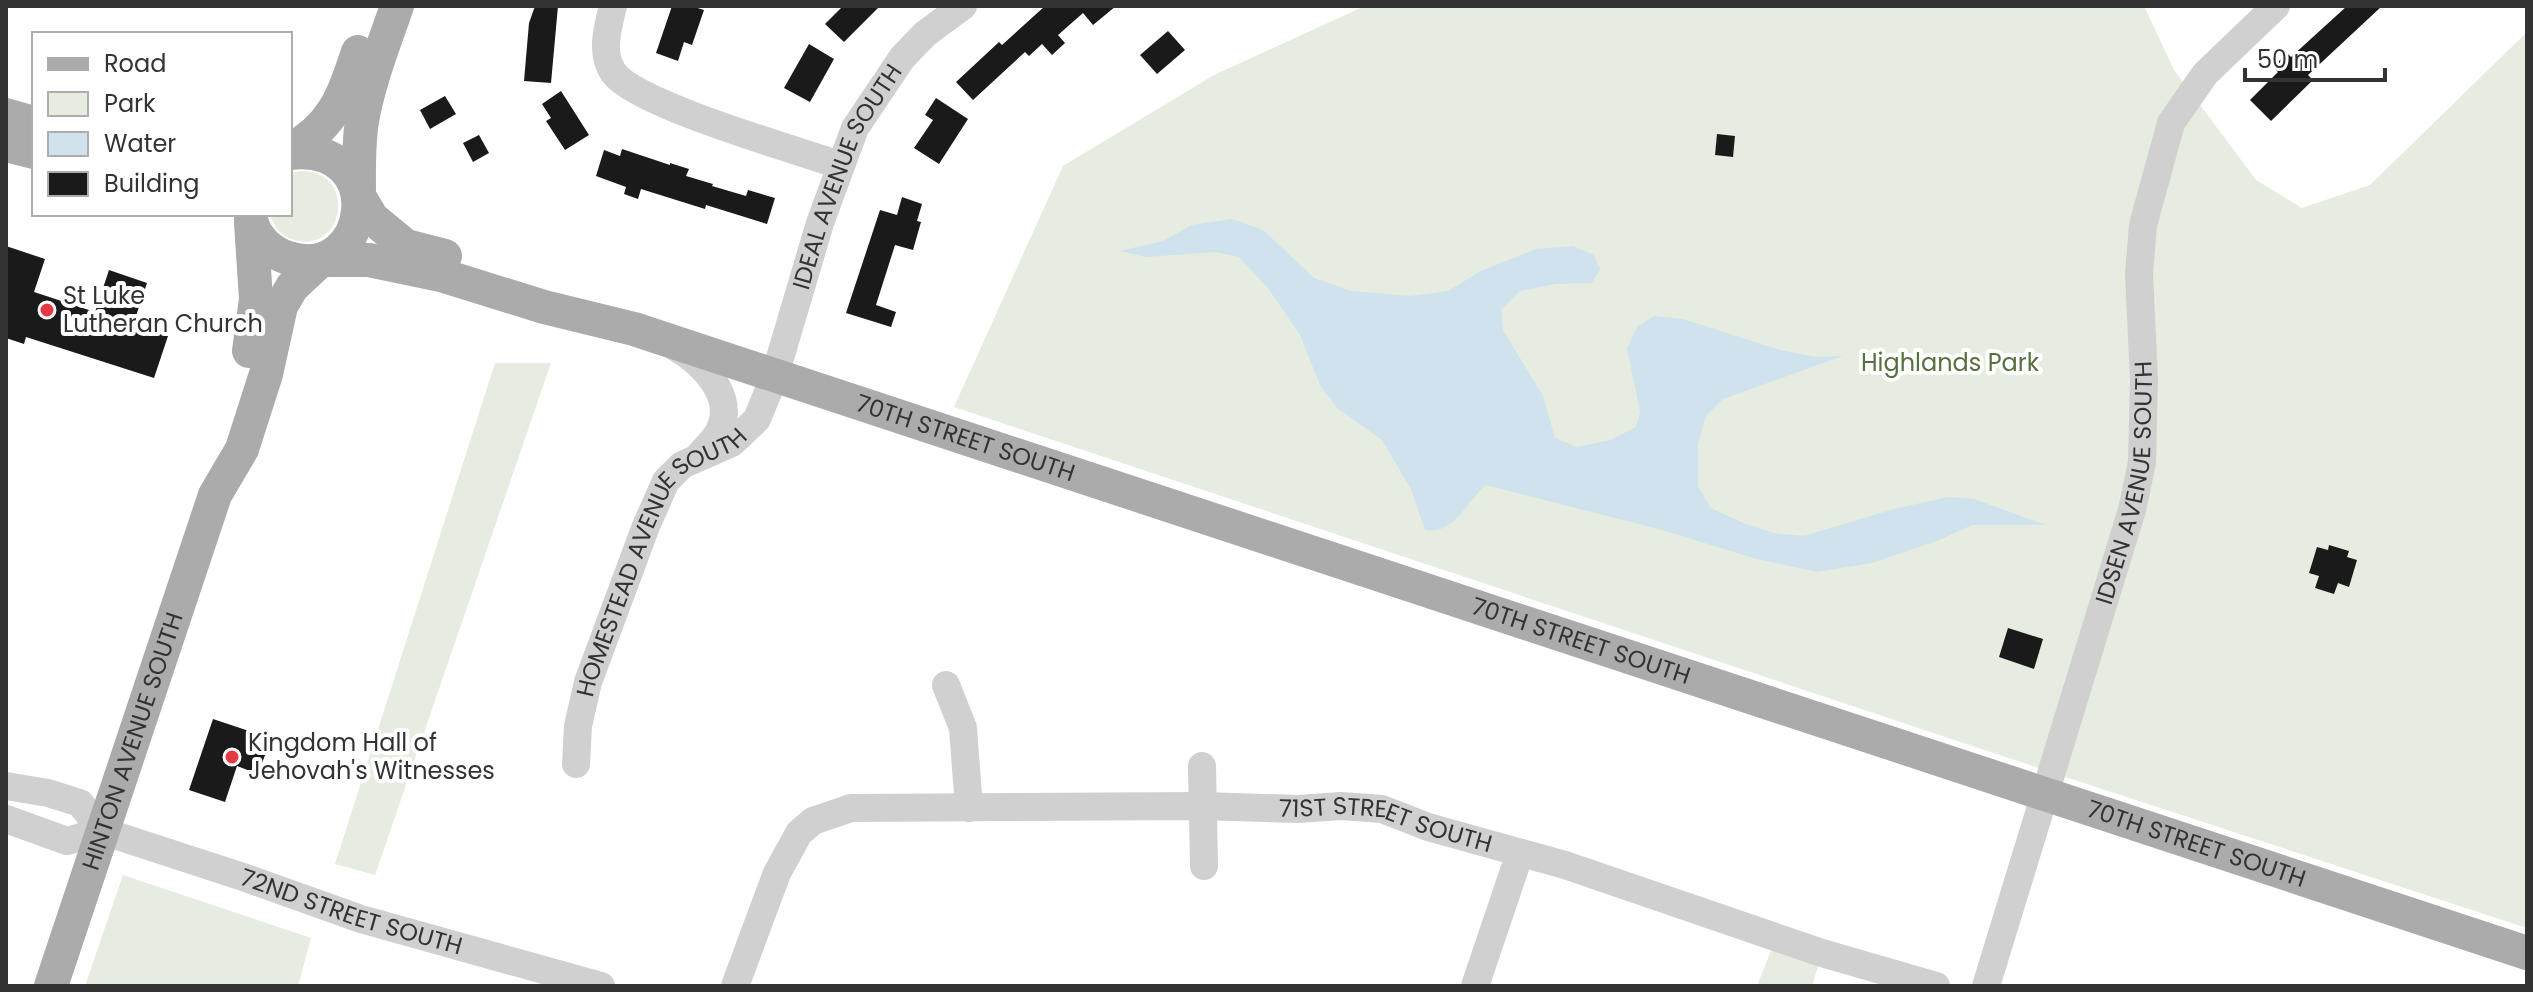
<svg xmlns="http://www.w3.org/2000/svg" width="2533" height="992" viewBox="0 0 2533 992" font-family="Poppins,sans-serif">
  <rect width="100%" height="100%" fill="#fff"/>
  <!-- green -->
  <g fill="#e6ecdf">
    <polygon points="1365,6 2144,6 2174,70 2256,180 2302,208 2370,185 2527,32 2527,928 2090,785 954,407 1063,166 1214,75"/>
    <path d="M 299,171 C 357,168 347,254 294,240 C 281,236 274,227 270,214 L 290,214 L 290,174 Z"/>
    <polygon points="495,363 551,363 375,875 335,864"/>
    <polygon points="123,875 311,938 298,986 85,986"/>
    <polygon points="1776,938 1822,953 1812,986 1757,986"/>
  </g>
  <!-- water -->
  <path fill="#cfe2ee" d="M 1232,219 L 1263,230 L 1314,278 L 1351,291 L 1410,296 L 1448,291 L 1481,271 L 1536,249 L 1573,246 L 1594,255 L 1600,269 L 1592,283 L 1556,284 L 1520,291 L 1501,310 L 1503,330 L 1543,396 L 1555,438 L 1577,447 L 1611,440 L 1636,427 L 1640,412 L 1627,348 L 1637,327 L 1654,316 L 1683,319 L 1780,350 L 1816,357 L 1843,356 L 1723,399 L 1706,416 L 1698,444 L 1698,486 L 1711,508 L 1743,523 L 1774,533 L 1804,536 L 1894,509 L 1948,497 L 1974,499 L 2046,525 L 1972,525 L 1937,541 L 1872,563 L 1817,572 L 1757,559 L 1662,530 L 1486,485 C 1467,501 1454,535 1425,530 L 1411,489 L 1382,440 L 1337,408 L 1320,385 L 1300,335 L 1268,288 L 1239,257 L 1216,252 L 1146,257 L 1120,251 L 1163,241 L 1192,225 Z"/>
  <!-- building -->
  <g fill="#1a1a1a">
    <polygon points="535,6 558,6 551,83 524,81 529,23"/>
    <polygon points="672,6 691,6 704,10 692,45 684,42 678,61 656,53"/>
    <polygon points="843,6 880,6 844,42 825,24"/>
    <polygon points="1045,6 1116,6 1093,25 1083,13 1058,35 1065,43 1052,55 1042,44 1029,56 1025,52 973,100 956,82 999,42 1002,45"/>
    <polygon points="2347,6 2382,6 2308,75 2313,80 2271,121 2250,100 2278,72 2273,67 2287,53 2291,57"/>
    <polygon points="1168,31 1185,50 1157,74 1140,55"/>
    <polygon points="809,44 834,59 810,102 784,88"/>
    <polygon points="561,91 589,135 565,150 546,121 551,118 542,104"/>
    <polygon points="445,96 456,114 430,129 420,110"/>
    <polygon points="936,98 968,119 939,164 914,148 933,120 925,115"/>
    <polygon points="1717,134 1735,136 1733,157 1715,155"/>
    <polygon points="479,135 489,153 473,162 463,143"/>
    <polygon points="622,149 670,165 670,163 689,169 686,176 713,184 712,186 746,196 748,190 775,198 767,224 706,205 705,209 641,189 638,199 624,194 626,187 596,176 604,150 620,156"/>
    <polygon points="902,197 922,204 917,221 921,222 913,250 895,245 876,305 896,312 891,327 846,313 880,210 897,215"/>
    <polygon points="6,246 45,259 34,292 95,312 109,270 147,283 133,325 168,336 154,378 26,337 24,344 6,338"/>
    <polygon points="2329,545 2349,551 2347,557 2357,560 2349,587 2338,583 2334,594 2315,588 2319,576 2309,573 2317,547 2328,550"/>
    <polygon points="2008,628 2043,639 2034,669 1999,657"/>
    <polygon points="213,719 249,731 246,739 268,747 258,774 237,766 225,802 189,790"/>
  </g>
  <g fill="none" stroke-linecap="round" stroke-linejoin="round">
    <!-- minor -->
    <g stroke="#d0d0d0" stroke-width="28">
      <path d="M 613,6 C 608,26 600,53 613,72 C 634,104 796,150 840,165"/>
      <path d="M 674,346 C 702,362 737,397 719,431 C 715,440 705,448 699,456"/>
      <polyline points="946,685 963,728 969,808"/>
      <path id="s1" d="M 576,764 L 578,726 L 588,682 L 646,526 L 666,481 L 682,465 L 732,443 L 757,419 L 775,375 L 820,223 L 855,128 L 902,58 L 925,34 L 963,6"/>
      <polyline points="1202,766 1204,866"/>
      <path id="s2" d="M 6,786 L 48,793 L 80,803 L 102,831 L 243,877 L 361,919 L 601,986"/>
      <polyline points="6,819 67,841 102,831"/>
      <path id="s3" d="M 735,986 L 777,873 L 799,833 L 813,821 L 851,808 L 1202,806 L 1298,809 L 1341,806 L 1382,809 L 1428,827 L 1565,865 L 1822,953 L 1936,986"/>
      <polyline points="1475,986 1520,853"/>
      <path id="s4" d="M 1986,986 L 2132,510 L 2142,462 L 2144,379 L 2139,274 L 2143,225 L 2171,123 L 2205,74 L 2276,6"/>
    </g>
    <!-- major -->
    <g stroke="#ababab" stroke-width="34">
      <polyline points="6,115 34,123"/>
      <polyline points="6,145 34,152"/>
      <path d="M 290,150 C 334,126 343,96 358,52"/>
      <path d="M 359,196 C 359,171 358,146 362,121 C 369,81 384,44 397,6"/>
      <polyline points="360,198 372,218 406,246 445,256"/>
      <path d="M 251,220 C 255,238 270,252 288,258 C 370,284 392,142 290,153"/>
      <path id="s5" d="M 322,260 L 369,260 L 441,275 L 544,307 L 634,329 L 2527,953"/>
      <polyline points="249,351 256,299 251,223"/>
      <path id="s6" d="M 51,986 L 215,495 L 242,449 L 266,374 L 281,306 L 292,287 L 321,260"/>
    </g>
  </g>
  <!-- markers -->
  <g fill="#e63946" stroke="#fff" stroke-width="3">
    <circle cx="47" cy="310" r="8"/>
    <circle cx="232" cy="757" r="8"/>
  </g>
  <g text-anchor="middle" stroke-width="8" stroke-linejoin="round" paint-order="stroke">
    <!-- street labels -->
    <g font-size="24" fill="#333" stroke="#fff">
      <text dy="8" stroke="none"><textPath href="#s1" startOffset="670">IDEAL AVENUE SOUTH</textPath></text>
      <text dy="8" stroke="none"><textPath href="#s5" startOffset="670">70TH STREET SOUTH</textPath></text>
      <text dy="8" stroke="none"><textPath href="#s4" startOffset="524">IDSEN AVENUE SOUTH</textPath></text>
      <text dy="8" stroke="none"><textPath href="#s1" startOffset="230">HOMESTEAD AVENUE SOUTH</textPath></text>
      <text dy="8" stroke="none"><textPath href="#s5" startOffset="1318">70TH STREET SOUTH</textPath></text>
      <text dy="8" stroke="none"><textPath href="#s6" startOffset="258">HINTON AVENUE SOUTH</textPath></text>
      <text dy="8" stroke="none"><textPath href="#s3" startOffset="762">71ST STREET SOUTH</textPath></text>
      <text dy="8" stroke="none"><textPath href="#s5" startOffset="1966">70TH STREET SOUTH</textPath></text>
      <text dy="8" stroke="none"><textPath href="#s2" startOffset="374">72ND STREET SOUTH</textPath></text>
    </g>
    <!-- poi labels -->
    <g font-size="24" fill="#333" stroke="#fff" text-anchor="start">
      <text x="63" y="304">St Luke<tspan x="63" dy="28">Lutheran Church</tspan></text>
      <text x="248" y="751">Kingdom Hall of<tspan x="248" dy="28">Jehovah's Witnesses</tspan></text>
    </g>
    <!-- park labels -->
    <g font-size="24" fill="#56703f" stroke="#fff">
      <text x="1950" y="371">Highlands Park</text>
    </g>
  </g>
  <!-- border -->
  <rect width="2533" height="992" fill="none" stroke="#333333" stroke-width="16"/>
  <!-- legend -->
  <rect x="32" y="32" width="260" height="184" fill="#ffffff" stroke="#adadad" stroke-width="2"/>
  <rect x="48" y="58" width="40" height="12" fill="#ababab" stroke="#adadad" stroke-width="2"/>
  <text x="104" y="72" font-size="24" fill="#333333">Road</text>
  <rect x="48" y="92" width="40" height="24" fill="#e6ecdf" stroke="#adadad" stroke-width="2"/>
  <text x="104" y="112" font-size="24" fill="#333333">Park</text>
  <rect x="48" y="132" width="40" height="24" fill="#cfe2ee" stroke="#adadad" stroke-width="2"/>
  <text x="104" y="152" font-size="24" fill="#333333">Water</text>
  <rect x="48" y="172" width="40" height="24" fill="#1a1a1a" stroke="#adadad" stroke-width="2"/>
  <text x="104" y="192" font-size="24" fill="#333333">Building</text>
  <!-- scale -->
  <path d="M2245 68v12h140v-12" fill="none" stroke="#333333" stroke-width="4"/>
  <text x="2257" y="68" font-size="24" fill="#333333" stroke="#ffffff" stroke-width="6" paint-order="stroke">50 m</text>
</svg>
